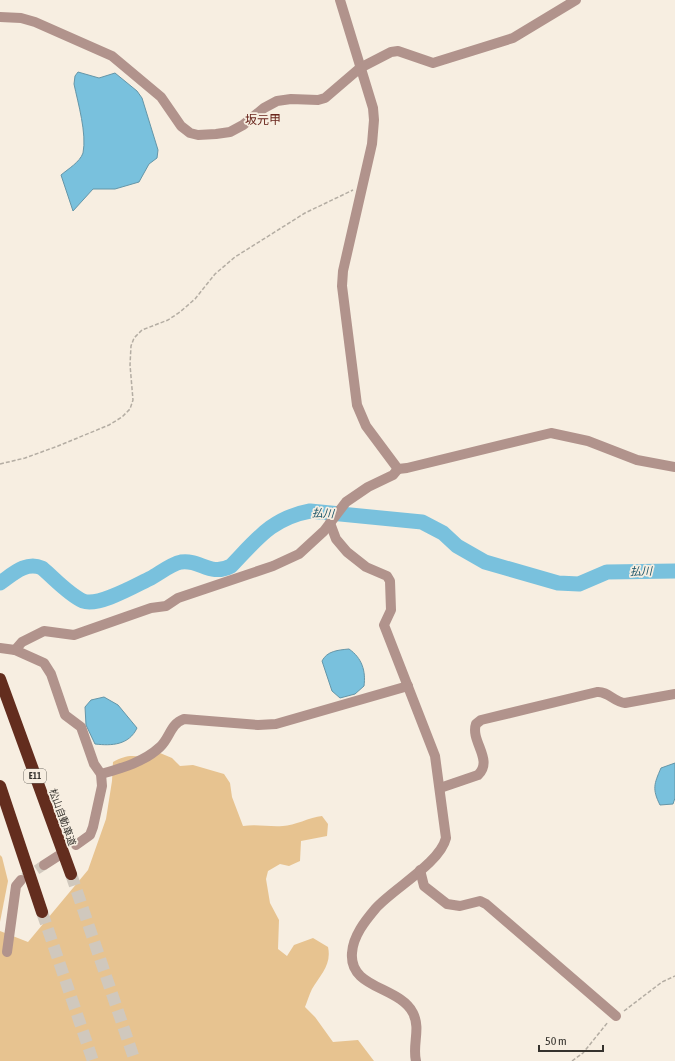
<svg xmlns="http://www.w3.org/2000/svg" width="675" height="1061" viewBox="0 0 675 1061" font-family="'Asap Condensed','Noto Sans JP',sans-serif">
  <rect width="100%" height="100%" fill="#f7eee1"/>
  <!-- green -->
  <g fill="#e7c390">
    <path d="M 160,753 L 172,758 L 180,766 L 193,765 L 224,774 L 230,783 L 232,797 L 243,826 C 257,824 269,827 283,826 C 294,826 310,817 322,816 L 328,824 L 327,836 L 301,841 L 300,861 L 289,866 L 280,864 L 268,871 L 266,879 L 270,903 L 279,920 L 278,949 L 287,956 L 294,945 L 313,938 L 328,947 C 332,965 320,975 312,989 C 309,995 307,1002 305,1007 L 315,1017 L 333,1042 L 358,1040 L 374,1061 L 0,1061 L 0,931 L 28,942 L 88,870 L 106,819 L 112,781 L 113,762 C 127,754 135,755 150,759 Z"/>
    <polygon points="0,855 2,857 8,881 0,922"/>
  </g>
  <!-- water -->
  <g fill="#79c1dd" stroke="#6596a8">
    <path d="M 78,72 L 99,78 L 115,73 L 137,91 L 142,98 L 158,150 L 157,158 L 149,164 L 139,182 L 115,189 L 93,189 L 73,211 L 61,175 C 68,169 80,162 83,153 C 87,134 78,103 74,84 L 75,76 Z"/>
    <path d="M 349,649 C 362,658 366,671 364,686 L 355,694 L 340,698 L 332,691 L 322,661 C 327,651 338,650 349,649 Z"/>
    <path d="M 104,697 L 118,705 L 137,728 C 129,745 112,746 95,744 L 86,725 L 85,707 L 91,700 Z"/>
    <path d="M 675,763 L 675,798 L 673,804 L 660,805 C 652,789 654,784 661,768 Z"/>
  </g>
  <g fill="none" stroke-linecap="round" stroke-linejoin="round">
    <!-- river -->
    <path stroke="#79c1dd" stroke-width="15" d="M 0,583 C 13,574 26,561 42,568 C 55,579 68,594 83,601 C 99,607 136,585 151,578 C 160,573 171,564 181,562 C 200,559 210,577 231,566 C 257,539 272,518 310,511 L 422,522 L 443,533 L 457,546 L 485,562 L 558,583 L 579,584 L 607,572 L 675,571"/>
    <!-- minor-tunnel -->
    <polyline stroke="#d0c8bd" stroke-width="10" stroke-dasharray="10 5" stroke-linecap="butt" points="24,878 44,865"/>
    <!-- highway-tunnel -->
    <g stroke="#d0c8bd" stroke-width="12" stroke-dasharray="12 6" stroke-linecap="butt">
      <polyline points="71,874 135,1061"/>
      <polyline points="42,912 93,1061"/>
    </g>
    <!-- path -->
    <g stroke="#b4ada3" stroke-width="1.5" stroke-dasharray="4 2" stroke-linecap="butt">
      <polyline points="0,464 25,458 58,446 109,425 122,417 130,409 133,400 130,365 131,346 134,338 142,330 168,320 180,312 195,299 215,274 235,257 305,213 353,190"/>
      <polyline points="624,1011 662,982 675,976"/>
      <polyline points="572,1061 583,1053 608,1022"/>
    </g>
    <!-- minor -->
    <g stroke="#b1938c" stroke-width="10">
      <polyline points="340,0 373,108 374,120 372,144 343,271 342,286 357,405 366,426 398,469 407,468 551,433 588,441 637,460 675,467"/>
      <polyline points="0,17 21,18 35,22 112,56 161,97 181,126 190,133 198,135 216,134 230,132 243,125 264,108 277,101 291,99 318,100 325,98 360,68 391,52 398,51 433,63 513,38 576,0"/>
      <path d="M 330,523 L 336,539 L 347,552 L 366,567 L 387,576 L 390,581 L 391,610 L 384,625 L 435,756 L 446,838 C 440,863 394,888 376,908 C 365,921 353,936 352,953 C 349,989 399,986 413,1013 C 421,1029 412,1045 416,1061"/>
      <polyline points="0,648 15,650 22,642 44,631 74,635 151,608 166,606 178,598 273,566 299,554 324,531 346,502 368,487 393,475 398,469"/>
      <polyline points="15,650 44,663 51,674 65,715 81,727 94,764 101,774 102,786 93,827 90,835 76,845"/>
      <path d="M 101,774 C 122,768 144,762 160,747 C 170,738 170,724 184,719 L 258,725 L 276,724 L 408,686"/>
      <path d="M 440,788 L 478,775 C 494,760 470,741 476,724 L 481,720 L 597,692 C 608,691 614,702 625,703 L 675,694"/>
      <polyline points="44,865 58,856"/>
      <polyline points="420,870 424,886 447,904 460,906 480,901 486,904 616,1016"/>
      <polyline points="7,952 16,886 21,880"/>
    </g>
    <!-- highway -->
    <g stroke="#632d1e" stroke-width="12">
      <polyline points="0,679 71,874"/>
      <polyline points="0,786 42,912"/>
    </g>
  </g>
  <g text-anchor="middle" stroke-width="3.5" stroke-linejoin="round" paint-order="stroke">
    <!-- shield labels -->
    <rect fill="#f7eee1" stroke="#6f6a63" stroke-width="1" x="24" y="769" width="22" height="14" rx="3"/>
    <g font-size="9" font-weight="bold" fill="#35322d">
      <text x="35" y="779">E11</text>
    </g>
    <!-- street labels -->
    <g font-size="10" fill="#35322d" stroke="#f7eee1">
      <text transform="translate(63 817) rotate(70)" y="4">松山自動車道</text>
    </g>
    <!-- water labels -->
    <g font-size="11" font-style="italic" fill="#175367" stroke="#f7eee1">
      <text transform="translate(323 513) rotate(3)" y="4">払川</text>
      <text transform="translate(641 571) rotate(-1)" y="4">払川</text>
    </g>
    <!-- quarter labels -->
    <g font-size="12" fill="#69251c" stroke="#f7eee1">
      <text x="263" y="124">坂元甲</text>
    </g>
  </g>
  <!-- scale -->
  <path d="M539 1045v6h64v-6" fill="none" stroke="#35322d" stroke-width="2"/>
  <text x="545" y="1045" font-size="12" fill="#35322d" stroke="#f7eee1" stroke-width="3" paint-order="stroke">50 m</text>
</svg>
